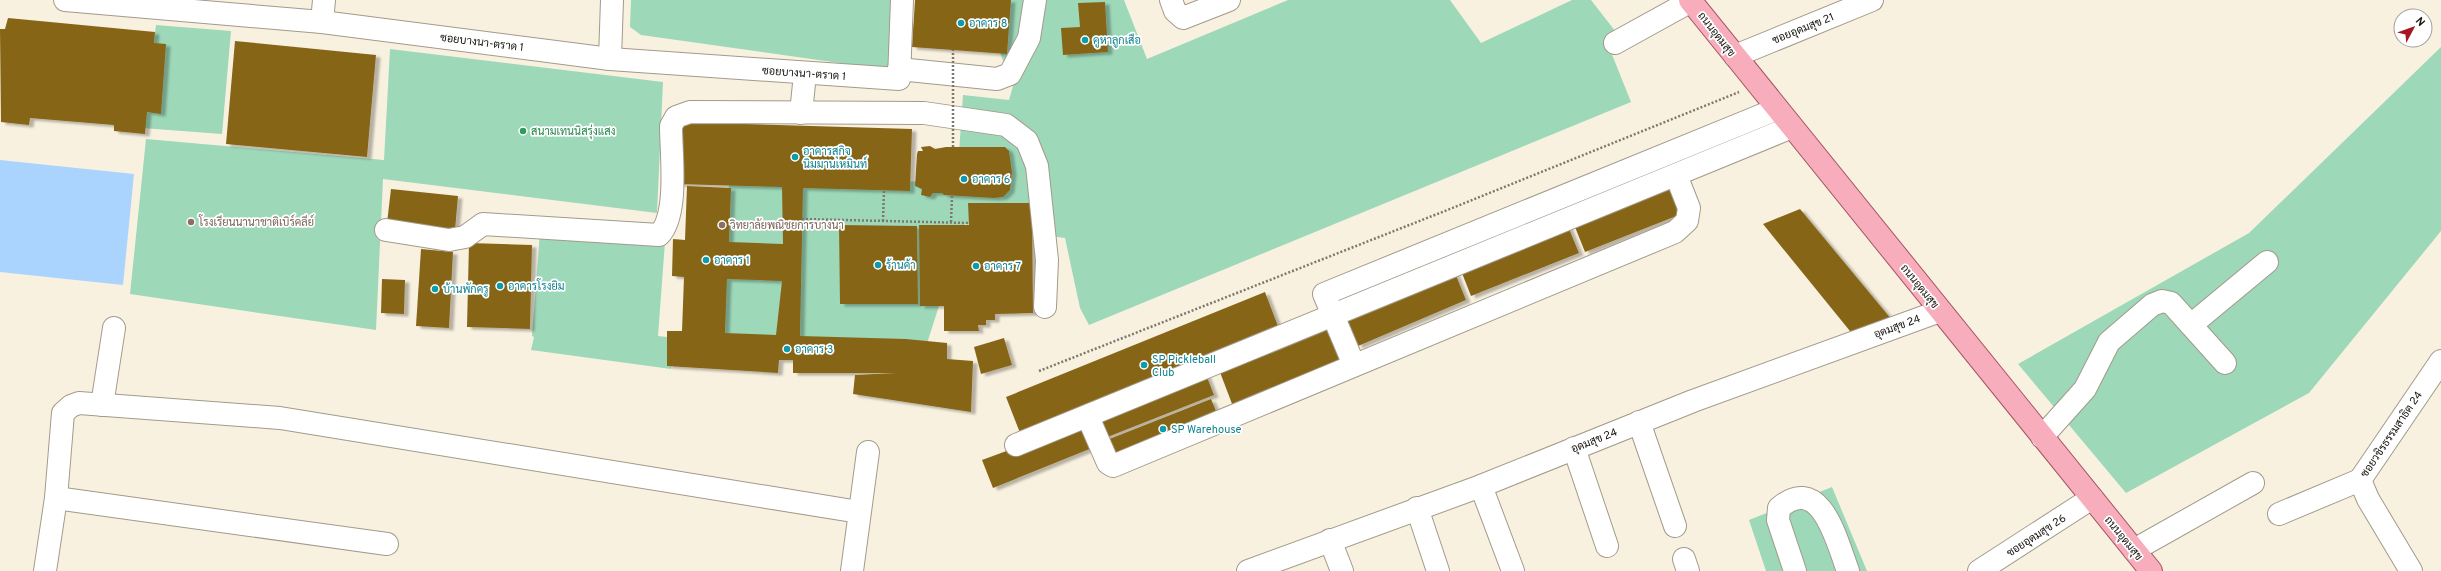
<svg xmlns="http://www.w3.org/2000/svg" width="2441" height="571" viewBox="0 0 2441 571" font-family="Overpass,Sarabun,sans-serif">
  <defs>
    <filter id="shadow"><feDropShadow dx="4.5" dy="2.5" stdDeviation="1" flood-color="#0004"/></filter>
  </defs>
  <rect width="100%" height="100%" fill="#f9f1e0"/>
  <!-- green -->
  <g fill="#9dd8b9">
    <polygon points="631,0 892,0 889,70 641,35 630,27"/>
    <polygon points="999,0 1124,0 1147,59 1288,0 1450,0 1481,43 1572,0 1591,0 1626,45 1611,52 1631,102 1089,325 1080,308 1065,238 965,224 924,353 724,343 729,179 957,182 963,95 1009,100 1013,86 997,45"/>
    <polygon points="156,25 231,31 222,134 142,128"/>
    <polygon points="2441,47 2441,231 2309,393 2126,493 2018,364 2249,233"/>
    <polygon points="390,49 663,82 657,213 383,179 376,330 130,294 146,139 384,160"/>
    <polygon points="540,232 665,242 658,336 676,338 671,369 531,350 534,337 532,336"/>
    <polygon points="1832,487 1867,571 1766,571 1749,520"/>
  </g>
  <!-- water -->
  <polygon fill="#aad4fe" points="0,160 134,174 123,285 0,272"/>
  <!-- building -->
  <g fill="#866618" fill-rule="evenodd" filter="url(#shadow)">
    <polygon points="915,0 1011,0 1007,54 912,47"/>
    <polygon points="1105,2 1108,52 1063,55 1061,28 1080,27 1078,3"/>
    <polygon points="8,18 155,32 154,43 166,44 161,114 147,112 145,134 114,131 114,125 30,118 29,125 1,122 0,29 5,29"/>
    <polygon points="235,41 376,55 367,157 226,144"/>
    <path d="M 679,122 L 912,129 L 910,191 L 803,188 L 800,336 L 906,339 L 947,343 L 947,359 L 973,361 L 971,412 L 853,394 L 855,375 L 896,373 L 793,373 L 793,360 L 779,360 L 778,373 L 667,366 L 667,331 L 682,331 L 684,277 L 672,276 L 673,239 L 685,240 L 687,186 L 731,188 L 729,242 L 783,244 L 782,187 L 677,184 ZM 727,279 L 782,281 L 776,335 L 725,333 Z"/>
    <polygon points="930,146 935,149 946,147 1005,147 1009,151 1012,172 1010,190 1003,197 994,198 944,195 942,193 933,193 930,197 921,195 922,189 915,186 917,154 918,151 923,151 921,147"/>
    <polygon points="1672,182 1684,213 1585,252 1573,222"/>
    <polygon points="391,189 458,196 455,230 387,223"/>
    <polygon points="968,203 1032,203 1033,313 995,314 995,320 986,320 986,325 978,325 979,331 944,331 944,306 920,306 919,225 969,225"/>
    <polygon points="1800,209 1892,320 1854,336 1763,224"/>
    <polygon points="1567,224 1579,253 1471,296 1460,268"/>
    <polygon points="839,225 917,226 918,304 840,304"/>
    <polygon points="469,243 532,245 530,329 467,327"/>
    <polygon points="421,249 453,252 449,328 416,326"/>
    <polygon points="1455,273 1466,300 1358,346 1346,317"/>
    <polygon points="382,279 405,280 404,314 381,313"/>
    <polygon points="1265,292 1281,334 1022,438 1006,397"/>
    <polygon points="1333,320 1348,361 1234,409 1218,367"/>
    <polygon points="1004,338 1012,365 981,374 974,347"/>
    <polygon points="1205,372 1214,395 1105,438 1095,417"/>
    <polygon points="1211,399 1219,418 1115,460 1107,440"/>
    <polygon points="1087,421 1097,446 993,488 982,460"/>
  </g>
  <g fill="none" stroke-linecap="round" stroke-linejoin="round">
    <!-- minor casing -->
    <g stroke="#a29a8b" stroke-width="24">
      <g id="minor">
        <polyline points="65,0 322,22 610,59 899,79 902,0"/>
        <polyline points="1171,0 1175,11 1183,18 1229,0"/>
        <polyline points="322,22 324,0"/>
        <polyline points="1615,43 1691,1"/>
        <polyline points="1735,56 1872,0"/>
        <polyline points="610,59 612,0"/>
        <polyline points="899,69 997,79 1010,74 1029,38 1035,0"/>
        <polyline points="801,113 805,74"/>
        <path d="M 386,230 L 449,240 L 465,237 L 483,224 L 659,235 C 679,215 671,154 671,126 L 676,117 L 690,112 L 924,113 L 1006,125 L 1027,141 L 1037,166 L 1047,260 L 1045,307"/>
        <polyline points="2191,325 2267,262"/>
        <polyline points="1354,365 1324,294 1777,109"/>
        <polyline points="102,405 114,328"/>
        <polyline points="1088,417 1108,463 1113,466 1675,232 1687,221 1689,208 1676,175"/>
        <polyline points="1639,422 1675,526"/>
        <polyline points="2042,437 2085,389 2109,342 2152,305 2162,301 2171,303 2225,363"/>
        <polyline points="1016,445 1792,127"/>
        <polyline points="1574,448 1607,546"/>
        <polyline points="1481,486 1513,571"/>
        <polyline points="56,498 387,544"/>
        <polyline points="1417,508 1438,571"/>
        <polyline points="2279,514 2360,480"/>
        <polyline points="1330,540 1342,571"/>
        <polyline points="2134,550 2253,483"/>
        <polyline points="1684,559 1688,571"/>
        <polyline points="45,571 56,498 63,413 71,406 79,403 280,418 859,512"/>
        <polyline points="852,571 868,452"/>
        <polyline points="1248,571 1481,486 1693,401 1940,311"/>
        <path d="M 1795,571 L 1778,520 L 1779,508 C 1821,472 1837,542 1848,571"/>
        <polyline points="1979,571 2092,498"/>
        <polyline points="2411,571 2368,499 2360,480 2441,361"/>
      </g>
    </g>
    <!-- major casing -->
    <g stroke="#a55462" stroke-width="24">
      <polyline id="major" points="1690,0 2151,571"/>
    </g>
    <!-- path -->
    <g stroke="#7d786d" stroke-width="2.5" stroke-dasharray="2 2" stroke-linecap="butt">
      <polyline points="802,219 969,223"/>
      <polyline points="883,221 884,191"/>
      <polyline points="951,222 952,196"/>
      <polyline points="1039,371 1455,207 1739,92"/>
    </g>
    <!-- minor -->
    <use href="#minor" stroke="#fff" stroke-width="22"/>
    <!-- major -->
    <use href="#major" stroke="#f7adbc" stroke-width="22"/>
    <!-- path-bridge -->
    <polyline stroke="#7d786d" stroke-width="2.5" stroke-dasharray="2 2" stroke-linecap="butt" points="953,147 953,50"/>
  </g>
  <!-- markers -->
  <g fill="#0f9aa8" stroke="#fff" stroke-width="1.5">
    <circle cx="961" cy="23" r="4"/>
    <circle cx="1085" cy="40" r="4"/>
    <circle cx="795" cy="157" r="4"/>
    <circle cx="964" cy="179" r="4"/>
    <circle cx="706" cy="260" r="4"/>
    <circle cx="878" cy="265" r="4"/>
    <circle cx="976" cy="266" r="4"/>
    <circle cx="500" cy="286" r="4"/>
    <circle cx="435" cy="289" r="4"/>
    <circle cx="787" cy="349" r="4"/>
    <circle cx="1144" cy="365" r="4"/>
    <circle cx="1163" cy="429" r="4"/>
  </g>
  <circle fill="#2e9e5b" stroke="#fff" stroke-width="1.5" cx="523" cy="131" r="4"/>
  <g fill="#8d6e63" stroke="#fff" stroke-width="1.5">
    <circle cx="191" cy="222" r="4"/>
    <circle cx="722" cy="225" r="4"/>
  </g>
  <g text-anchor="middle" stroke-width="3.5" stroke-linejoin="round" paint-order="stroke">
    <!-- culture labels -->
    <g font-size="11" fill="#0d838f" stroke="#fff" text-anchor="start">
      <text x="969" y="27">อาคาร 8</text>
      <text x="1093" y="44">คูหาลูกเสือ</text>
      <text x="803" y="155">อาคารสุกิจ<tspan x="803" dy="13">นิมมานเหมินท์</tspan></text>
      <text x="972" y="183">อาคาร 6</text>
      <text x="714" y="264">อาคาร 1</text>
      <text x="886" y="269">ร้านค้า</text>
      <text x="984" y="270">อาคาร 7</text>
      <text x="508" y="290">อาคารโรงยิม</text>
      <text x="443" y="293">บ้านพักครู</text>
      <text x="795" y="353">อาคาร 3</text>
      <text x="1152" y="363">SP Pickleball<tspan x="1152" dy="13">Club</tspan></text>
      <text x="1171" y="433">SP Warehouse</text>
    </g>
    <!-- street labels -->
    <g font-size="11" fill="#17150f" stroke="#fff">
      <text transform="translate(1803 28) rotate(-22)" y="4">ซอยอุดมสุข 21</text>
      <text transform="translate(1717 34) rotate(52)" y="4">ถนนอุดมสุข</text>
      <text transform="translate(482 42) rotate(7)" y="4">ซอยบางนา-ตราด 1</text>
      <text transform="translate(804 73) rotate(4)" y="4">ซอยบางนา-ตราด 1</text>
      <text transform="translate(1920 286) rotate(51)" y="4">ถนนอุดมสุข</text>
      <text transform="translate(1897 326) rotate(-20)" y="4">อุดมสุข 24</text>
      <text transform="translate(2391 434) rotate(-56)" y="4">ซอยวชิรธรรมสาธิต 24</text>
      <text transform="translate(1594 440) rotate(-22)" y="4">อุดมสุข 24</text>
      <text transform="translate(2036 535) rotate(-33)" y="4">ซอยอุดมสุข 26</text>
      <text transform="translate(2124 538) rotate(51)" y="4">ถนนอุดมสุข</text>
    </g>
    <!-- leisure labels -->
    <g font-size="11" fill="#27864d" stroke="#fff" text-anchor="start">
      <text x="531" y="135">สนามเทนนิสรุ่งแสง</text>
    </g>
    <!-- education labels -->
    <g font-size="11" fill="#785e54" stroke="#fff" text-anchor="start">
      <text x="199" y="226">โรงเรียนนานาชาติเบิร์คลีย์</text>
      <text x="730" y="229">วิทยาลัยพณิชยการบางนา</text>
    </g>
  </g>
  <!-- north arrow -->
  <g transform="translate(2413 28) rotate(49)"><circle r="19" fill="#ffffff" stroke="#a2a19f"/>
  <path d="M0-3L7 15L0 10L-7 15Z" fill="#a91422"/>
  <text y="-6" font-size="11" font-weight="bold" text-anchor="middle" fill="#17150f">N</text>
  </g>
</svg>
